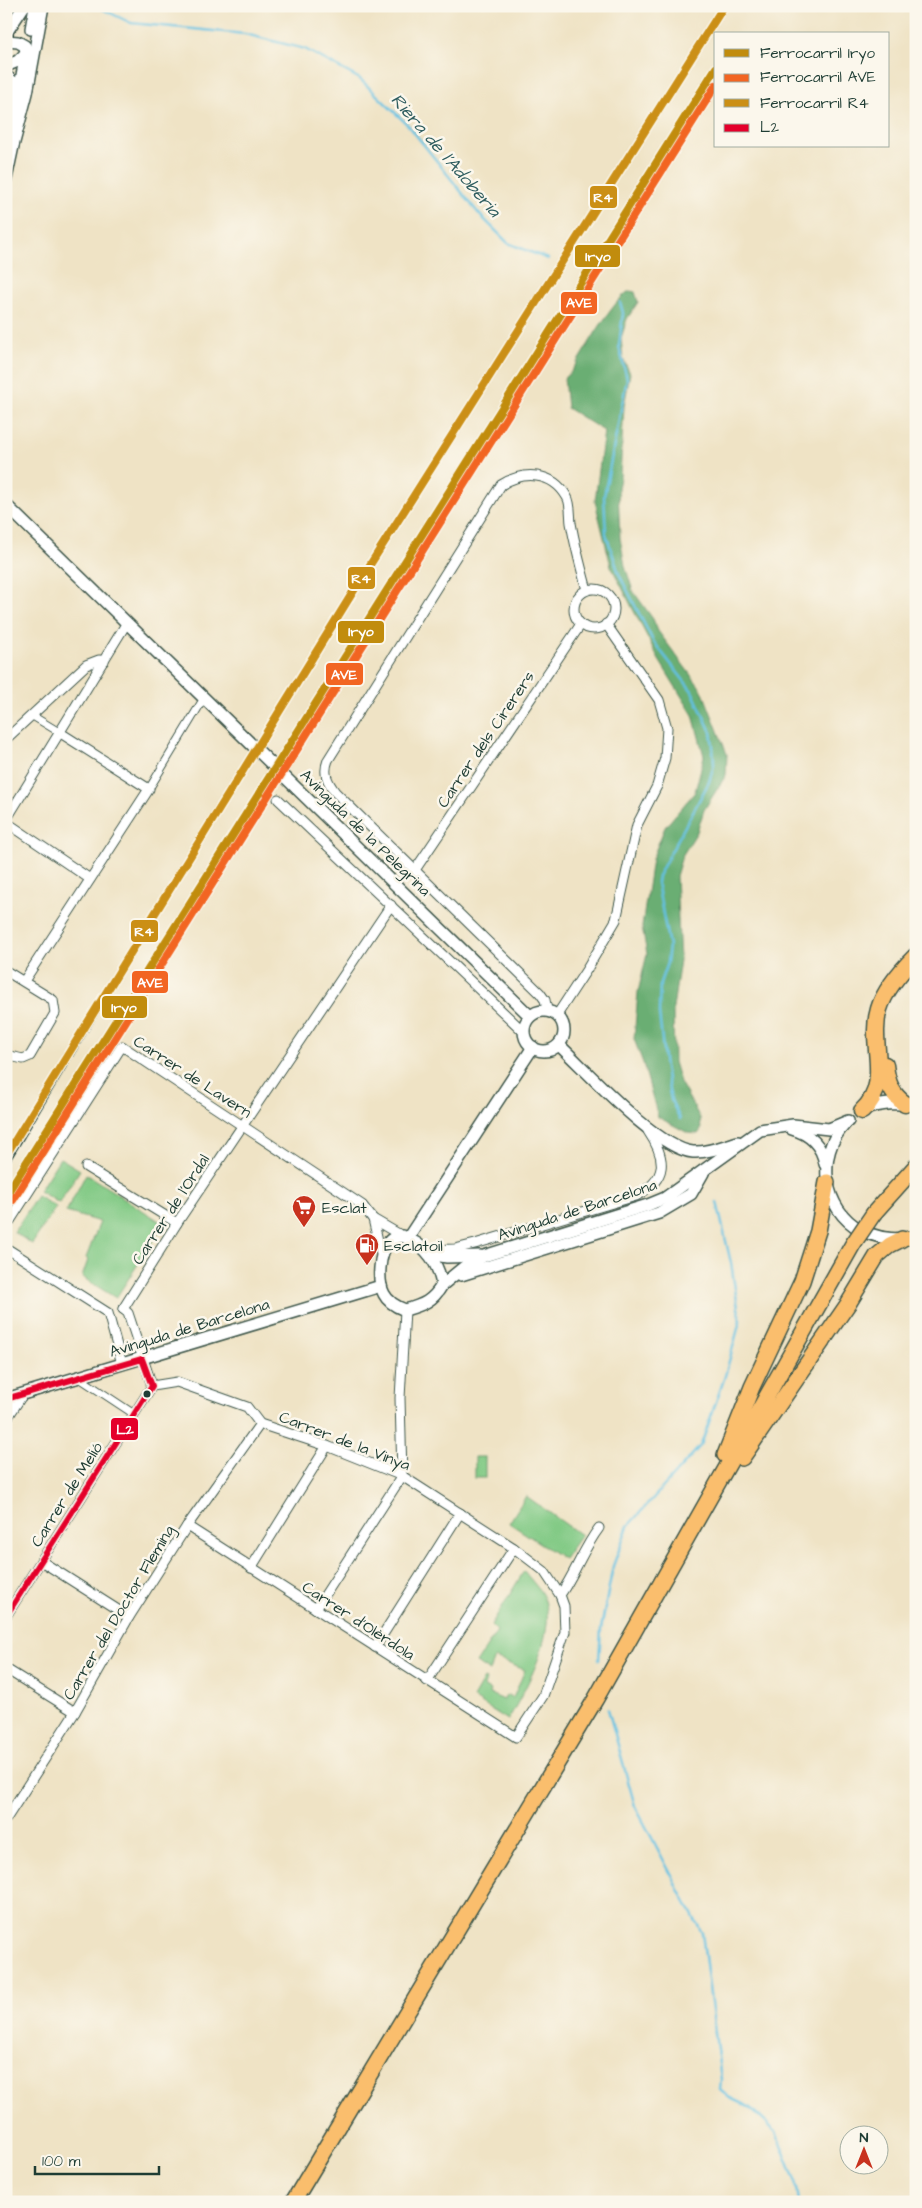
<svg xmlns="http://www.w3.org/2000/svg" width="922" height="2208" viewBox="0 0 922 2208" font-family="'Architects Daughter',sans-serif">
  <rect width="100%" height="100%" fill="#fbf7ec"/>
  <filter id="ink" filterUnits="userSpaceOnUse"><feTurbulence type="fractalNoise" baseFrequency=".02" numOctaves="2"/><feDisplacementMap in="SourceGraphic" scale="10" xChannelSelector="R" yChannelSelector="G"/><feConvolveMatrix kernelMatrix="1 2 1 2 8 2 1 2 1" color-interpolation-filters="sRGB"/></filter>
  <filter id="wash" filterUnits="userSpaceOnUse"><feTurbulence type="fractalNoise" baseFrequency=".0096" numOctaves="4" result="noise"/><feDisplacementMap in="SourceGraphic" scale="20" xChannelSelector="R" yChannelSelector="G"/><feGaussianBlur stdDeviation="1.12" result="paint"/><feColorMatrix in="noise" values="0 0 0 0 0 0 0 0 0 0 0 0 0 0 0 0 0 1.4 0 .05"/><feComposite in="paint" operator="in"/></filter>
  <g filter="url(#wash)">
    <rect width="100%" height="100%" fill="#efe3c5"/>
    <!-- green -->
    <g fill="#83ca86" stroke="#51845d">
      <polygon points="60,1158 80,1170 59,1203 39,1191"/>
      <polygon points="86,1174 164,1224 116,1298 82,1277 88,1260 86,1258 100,1222 66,1212"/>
      <polygon points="37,1196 56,1207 32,1244 14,1232"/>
      <rect x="475" y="1457" width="10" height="21"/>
      <polygon points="526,1496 581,1535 564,1559 509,1523"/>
      <path d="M 524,1571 C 530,1579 541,1590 545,1600 C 556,1636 525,1690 508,1720 L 473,1698 L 484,1679 L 486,1680 L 484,1687 L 491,1690 L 490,1694 L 504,1700 L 506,1695 L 513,1698 L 525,1670 L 495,1658 L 490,1671 L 476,1663 L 497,1631 L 491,1625 Z"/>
    </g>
    <!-- forest -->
    <path fill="#6aae73" stroke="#447654" d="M 630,291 L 635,292 L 638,302 L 627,319 L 621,338 L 623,359 L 630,373 L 624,406 L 620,478 L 618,488 L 620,538 L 625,566 L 633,591 L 653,619 L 658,631 L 702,690 L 727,754 L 726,775 L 704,810 L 697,832 L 682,856 L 676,876 L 680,960 L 673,1008 L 674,1062 L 680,1082 L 700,1118 L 701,1130 L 698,1134 L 688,1133 L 658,1117 L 643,1063 L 634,1039 L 638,992 L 647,954 L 642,927 L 652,859 L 665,827 L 695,792 L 704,756 L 693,715 L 659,660 L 611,566 L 595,501 L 604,431 L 567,408 L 564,378 L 571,372 C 582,356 615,296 630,291 Z"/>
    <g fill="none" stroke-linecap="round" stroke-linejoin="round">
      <!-- stream -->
      <g stroke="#64c1e2" stroke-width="2.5">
        <polyline points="96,6 131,23 245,34 305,49 360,79 408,125 479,214 508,243 548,259"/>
        <polyline points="620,302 623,313 619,346 627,379 604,496 606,534 619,574 653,641 692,691 711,732 713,746 714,765 709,782 658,876 657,882 669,946 667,963 660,983 659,1013 665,1068 671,1100 680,1119"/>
        <polyline points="599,1660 601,1629 613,1566 628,1526 701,1445 725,1376 740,1321 731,1263 717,1202"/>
        <polyline points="608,1709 635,1806 702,1933 721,2079 720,2090 728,2097 749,2107 776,2132 795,2180 798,2202"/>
      </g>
    </g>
  </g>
  <g filter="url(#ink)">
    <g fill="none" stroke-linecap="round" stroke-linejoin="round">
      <!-- pedestrian casing -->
      <g stroke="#3e564a" stroke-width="9">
        <g id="pedestrian">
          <polyline points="31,715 59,732"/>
          <polyline points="149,789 204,698"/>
          <polyline points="78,1377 134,1414"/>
        </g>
      </g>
      <!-- minor casing -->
      <g stroke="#3e564a" stroke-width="11">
        <g id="minor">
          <circle cx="594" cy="609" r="20"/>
          <polyline points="6,739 86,665 99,660 104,661"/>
          <polyline points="278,799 524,1032"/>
          <polyline points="6,820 126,624"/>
          <polyline points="6,822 90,879"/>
          <polyline points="415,870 581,624"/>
          <polyline points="6,971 53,1000 55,1013 30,1056 23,1059 6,1055"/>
          <polyline points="24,981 149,789 59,732"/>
          <path d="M 547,1010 L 545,1000 L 540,993 L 335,792 C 327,781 323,773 328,760 L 501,485 C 523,471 552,471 567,497 C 571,503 570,516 571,523 C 575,546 581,568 587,590"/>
          <polyline points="557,1015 587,969 616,920 637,825 657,786 665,758 667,728 659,700 606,624"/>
          <polyline points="86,1167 177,1223"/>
          <polyline points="373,1219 402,1236"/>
          <polyline points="6,1227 122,1046 362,1205 373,1219 382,1258"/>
          <polyline points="6,1248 108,1313 122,1364"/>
          <path d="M 425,1250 L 455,1249 L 475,1244 L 636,1196 C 668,1179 667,1159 648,1131"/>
          <polyline points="123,1309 177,1223 391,905"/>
          <polyline points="152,1386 177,1382 247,1407 260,1424 327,1446 402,1476 514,1548 544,1571 560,1595 564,1606 565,1632 543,1696 516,1737 187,1526"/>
          <polyline points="6,1420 23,1394"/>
          <polyline points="41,1561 129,1617"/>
          <polyline points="251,1568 327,1446"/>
          <path d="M 560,1595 C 575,1574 583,1549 599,1528"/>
          <polyline points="316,1609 402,1476 400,1398 405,1310"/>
          <polyline points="6,1616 152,1386 128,1313 123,1309"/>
          <polyline points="375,1647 460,1513"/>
          <polyline points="6,1669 75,1712"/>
          <polyline points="427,1681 514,1548"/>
          <polyline points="6,1819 75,1712 129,1617 187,1526 260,1424"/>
        </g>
      </g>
      <!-- tertiary casing -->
      <g stroke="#3e564a" stroke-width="14">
        <g id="tertiary">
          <polyline points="31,29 35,6"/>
          <polyline points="6,33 24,6"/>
          <polyline points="6,41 18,42 25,46 28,65"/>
          <polyline points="6,66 18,61 27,52"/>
          <polyline points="6,76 12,81 17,96"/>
          <polyline points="12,130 25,59"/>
          <polyline points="6,179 13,146 27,93 43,6"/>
          <polyline points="6,505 530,1016"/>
          <circle cx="544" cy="1031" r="20"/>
          <path d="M 559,1045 C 587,1071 657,1149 693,1152 C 708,1153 724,1146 738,1142"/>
          <path d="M 864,1110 C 882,1103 897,1102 916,1106"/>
          <path d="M 845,1124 C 815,1155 823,1210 861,1230 C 874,1237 887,1239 902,1239"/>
          <path d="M 792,1129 C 810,1134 822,1146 825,1164"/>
          <path d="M 402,1236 C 425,1244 438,1262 442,1285 C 433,1301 423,1305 405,1310 C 397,1307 388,1302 384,1294 C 377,1281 379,1254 388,1243 C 391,1238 396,1237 402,1236 Z"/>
          <polyline points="408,1238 533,1047"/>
          <polyline points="429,1254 447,1257 480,1256"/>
          <polyline points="461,1275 659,1213 691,1194 703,1173"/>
          <polyline points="442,1285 464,1267 484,1256 648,1205 665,1198 760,1130 793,1125 829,1129 848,1121"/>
          <polyline points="6,1399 381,1286"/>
        </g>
      </g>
      <!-- primary casing -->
      <g stroke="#3e564a" stroke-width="16">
        <polyline id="primary" points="909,1238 916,1238"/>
      </g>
      <!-- trunk casing -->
      <g stroke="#3e564a" stroke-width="18">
        <g id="trunk">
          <polyline points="874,1213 916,1166"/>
          <polyline points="725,1455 752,1387 802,1281 818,1231 827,1182"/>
          <polyline points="742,1458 848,1304 877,1256 890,1245 902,1239"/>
          <polyline points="293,2202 595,1700 853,1244"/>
        </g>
      </g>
      <!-- motorway casing -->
      <g stroke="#3e564a" stroke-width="19">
        <g id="motorway">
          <path d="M 885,1065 C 887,1082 891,1094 905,1104"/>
          <path d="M 862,1111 C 893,1083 868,1045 879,1009 C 885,989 901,971 916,956"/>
        </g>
      </g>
      <!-- pedestrian -->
      <use href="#pedestrian" stroke="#fff" stroke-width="7"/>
      <!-- minor -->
      <use href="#minor" stroke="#fff" stroke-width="9"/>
      <!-- tertiary -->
      <use href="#tertiary" stroke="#fff" stroke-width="11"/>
      <!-- primary -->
      <use href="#primary" stroke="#fabe6d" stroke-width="14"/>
      <!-- trunk -->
      <use href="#trunk" stroke="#fabe6d" stroke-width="15"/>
      <!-- motorway -->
      <use href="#motorway" stroke="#fabe6d" stroke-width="16"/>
      <!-- rail casing -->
      <g stroke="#1f3d34" stroke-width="4.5">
        <polyline id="rail" points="6,1164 135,950"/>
      </g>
      <!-- rail -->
      <use href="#rail" stroke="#fbf7ec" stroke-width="2.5" stroke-dasharray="8" stroke-linecap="butt"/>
      <!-- trunk-bridge casing -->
      <g stroke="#3e564a" stroke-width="18" stroke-linecap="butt">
        <polyline id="trunk-bridge" points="853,1244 874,1213"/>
      </g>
      <!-- trunk-bridge -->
      <use href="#trunk-bridge" stroke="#fabe6d" stroke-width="15"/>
      <!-- bus-1 casing -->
      <g stroke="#fbf7ec" stroke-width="10">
        <polyline id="bus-1" points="6,1399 142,1359 152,1386 6,1616"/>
      </g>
      <!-- bus-1 -->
      <use href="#bus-1" stroke="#e4002b" stroke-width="6"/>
      <!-- rail-1 casing -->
      <g stroke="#fbf7ec" stroke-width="11">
        <polyline id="rail-1" points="6,1195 716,68"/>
      </g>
      <!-- rail-2 casing -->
      <g stroke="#fbf7ec" stroke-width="11">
        <polyline id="rail-2" points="13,1200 716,85"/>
      </g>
      <!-- rail-3 casing -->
      <g stroke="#fbf7ec" stroke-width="11">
        <polyline id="rail-3" points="6,1155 361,579 724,6"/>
      </g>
      <!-- rail-1 -->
      <use href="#rail-1" stroke="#c18c0d" stroke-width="8"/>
      <!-- rail-2 -->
      <use href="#rail-2" stroke="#f26522" stroke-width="8"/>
      <!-- rail-3 -->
      <use href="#rail-3" stroke="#cb8f15" stroke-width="8"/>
    </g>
  </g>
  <!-- icons -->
  <defs>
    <g id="supermarket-pin" transform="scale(1.25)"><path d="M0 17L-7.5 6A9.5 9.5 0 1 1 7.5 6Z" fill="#c8321e" stroke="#fbf7ec"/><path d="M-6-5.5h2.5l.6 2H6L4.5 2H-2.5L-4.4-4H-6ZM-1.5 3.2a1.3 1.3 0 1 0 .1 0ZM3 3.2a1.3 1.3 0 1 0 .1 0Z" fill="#fff"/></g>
    <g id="fuel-pin" transform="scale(1.25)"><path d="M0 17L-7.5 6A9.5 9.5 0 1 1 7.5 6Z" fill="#c8321e" stroke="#fbf7ec"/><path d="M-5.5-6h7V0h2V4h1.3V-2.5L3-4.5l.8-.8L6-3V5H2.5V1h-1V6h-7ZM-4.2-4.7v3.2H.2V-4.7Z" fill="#fff"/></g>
  </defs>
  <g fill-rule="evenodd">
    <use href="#supermarket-pin" x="304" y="1207"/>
    <use href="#fuel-pin" x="367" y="1245"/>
  </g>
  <!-- markers -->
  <circle fill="#1f3d34" stroke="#fbf7ec" stroke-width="2" cx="147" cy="1394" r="4.5"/>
  <g text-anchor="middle" stroke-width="5" stroke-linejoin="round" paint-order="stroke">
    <!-- street labels -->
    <g font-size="16" fill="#1f3d34" stroke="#fbf7ec">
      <text transform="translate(485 739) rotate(-56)" y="6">Carrer dels Cirerers</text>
      <text transform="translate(366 832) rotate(44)" y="6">Avinguda de la Pelegrina</text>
      <text transform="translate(193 1076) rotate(33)" y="6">Carrer de Lavern</text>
      <text transform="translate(170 1209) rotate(-57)" y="6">Carrer de l'Ordal</text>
      <text transform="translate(577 1209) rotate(-18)" y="6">Avinguda de Barcelona</text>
      <text transform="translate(189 1327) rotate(-17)" y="6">Avinguda de Barcelona</text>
      <text transform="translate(345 1440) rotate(21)" y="6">Carrer de la Vinya</text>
      <text transform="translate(66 1494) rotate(-58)" y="6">Carrer de Melió</text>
      <text transform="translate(118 1612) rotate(-59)" y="6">Carrer del Doctor Fleming</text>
      <text transform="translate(359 1620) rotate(33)" y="6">Carrer d'Olèrdola</text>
    </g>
    <!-- poi labels -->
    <g font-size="16" fill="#1f3d34" stroke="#fbf7ec" text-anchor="start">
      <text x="322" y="1213">Esclat</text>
      <text x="384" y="1251">Esclatoil</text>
    </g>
    <!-- water labels -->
    <g font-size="18" font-style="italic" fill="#305e60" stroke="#fbf7ec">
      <text transform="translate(446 155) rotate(49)" y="6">Riera de l'Adoberia</text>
    </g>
  </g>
  <g stroke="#fbf7ec" stroke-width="2">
    <rect x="589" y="185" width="29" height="24" rx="5" fill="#cb8f15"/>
    <rect x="574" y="244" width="47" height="24" rx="5" fill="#c18c0d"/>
    <rect x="560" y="291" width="38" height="24" rx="5" fill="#f26522"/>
    <rect x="347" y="566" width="29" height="24" rx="5" fill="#cb8f15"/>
    <rect x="337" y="620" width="48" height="24" rx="5" fill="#c18c0d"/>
    <rect x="325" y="662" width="39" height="24" rx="5" fill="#f26522"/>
    <rect x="130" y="919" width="29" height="24" rx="5" fill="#cb8f15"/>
    <rect x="131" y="970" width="38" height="24" rx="5" fill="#f26522"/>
    <rect x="101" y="995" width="47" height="24" rx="5" fill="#c18c0d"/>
    <rect x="110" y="1417" width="29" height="24" rx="5" fill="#e4002b"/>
  </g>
  <g font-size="14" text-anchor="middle" font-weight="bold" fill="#fff">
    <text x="603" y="202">R4</text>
    <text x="598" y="261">Iryo</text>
    <text x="579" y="307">AVE</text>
    <text x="361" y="583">R4</text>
    <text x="361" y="636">Iryo</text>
    <text x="344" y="679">AVE</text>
    <text x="144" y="936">R4</text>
    <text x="150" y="987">AVE</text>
    <text x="124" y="1012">Iryo</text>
    <text x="125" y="1434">L2</text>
  </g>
  <!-- margin -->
  <rect width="922" height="2208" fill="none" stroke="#fbf7ec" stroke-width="25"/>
  <!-- legend -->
  <rect x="714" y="32" width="175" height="115" fill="#fbf7ec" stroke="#a3ada2"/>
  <rect x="724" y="49" width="25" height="8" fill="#c18c0d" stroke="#a3ada2"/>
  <text x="760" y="58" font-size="15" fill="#1f3d34">Ferrocarril Iryo</text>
  <rect x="724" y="74" width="25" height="8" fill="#f26522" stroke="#a3ada2"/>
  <text x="760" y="82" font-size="15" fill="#1f3d34">Ferrocarril AVE</text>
  <rect x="724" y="99" width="25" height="8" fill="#cb8f15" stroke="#a3ada2"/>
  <text x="760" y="108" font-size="15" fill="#1f3d34">Ferrocarril R4</text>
  <rect x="724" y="124" width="25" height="8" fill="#e4002b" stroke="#a3ada2"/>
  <text x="760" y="132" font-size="15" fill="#1f3d34">L2</text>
  <!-- north arrow -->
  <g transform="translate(864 2150)"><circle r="24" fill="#fbf7ec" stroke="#a3ada2"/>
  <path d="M0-4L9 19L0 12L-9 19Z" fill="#c8321e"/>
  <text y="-8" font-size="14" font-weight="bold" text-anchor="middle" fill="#1f3d34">N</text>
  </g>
  <!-- scale -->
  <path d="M35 2166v8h124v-8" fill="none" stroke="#1f3d34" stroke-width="2.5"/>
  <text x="42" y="2166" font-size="15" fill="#1f3d34" stroke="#fbf7ec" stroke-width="4" paint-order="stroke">100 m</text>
</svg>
